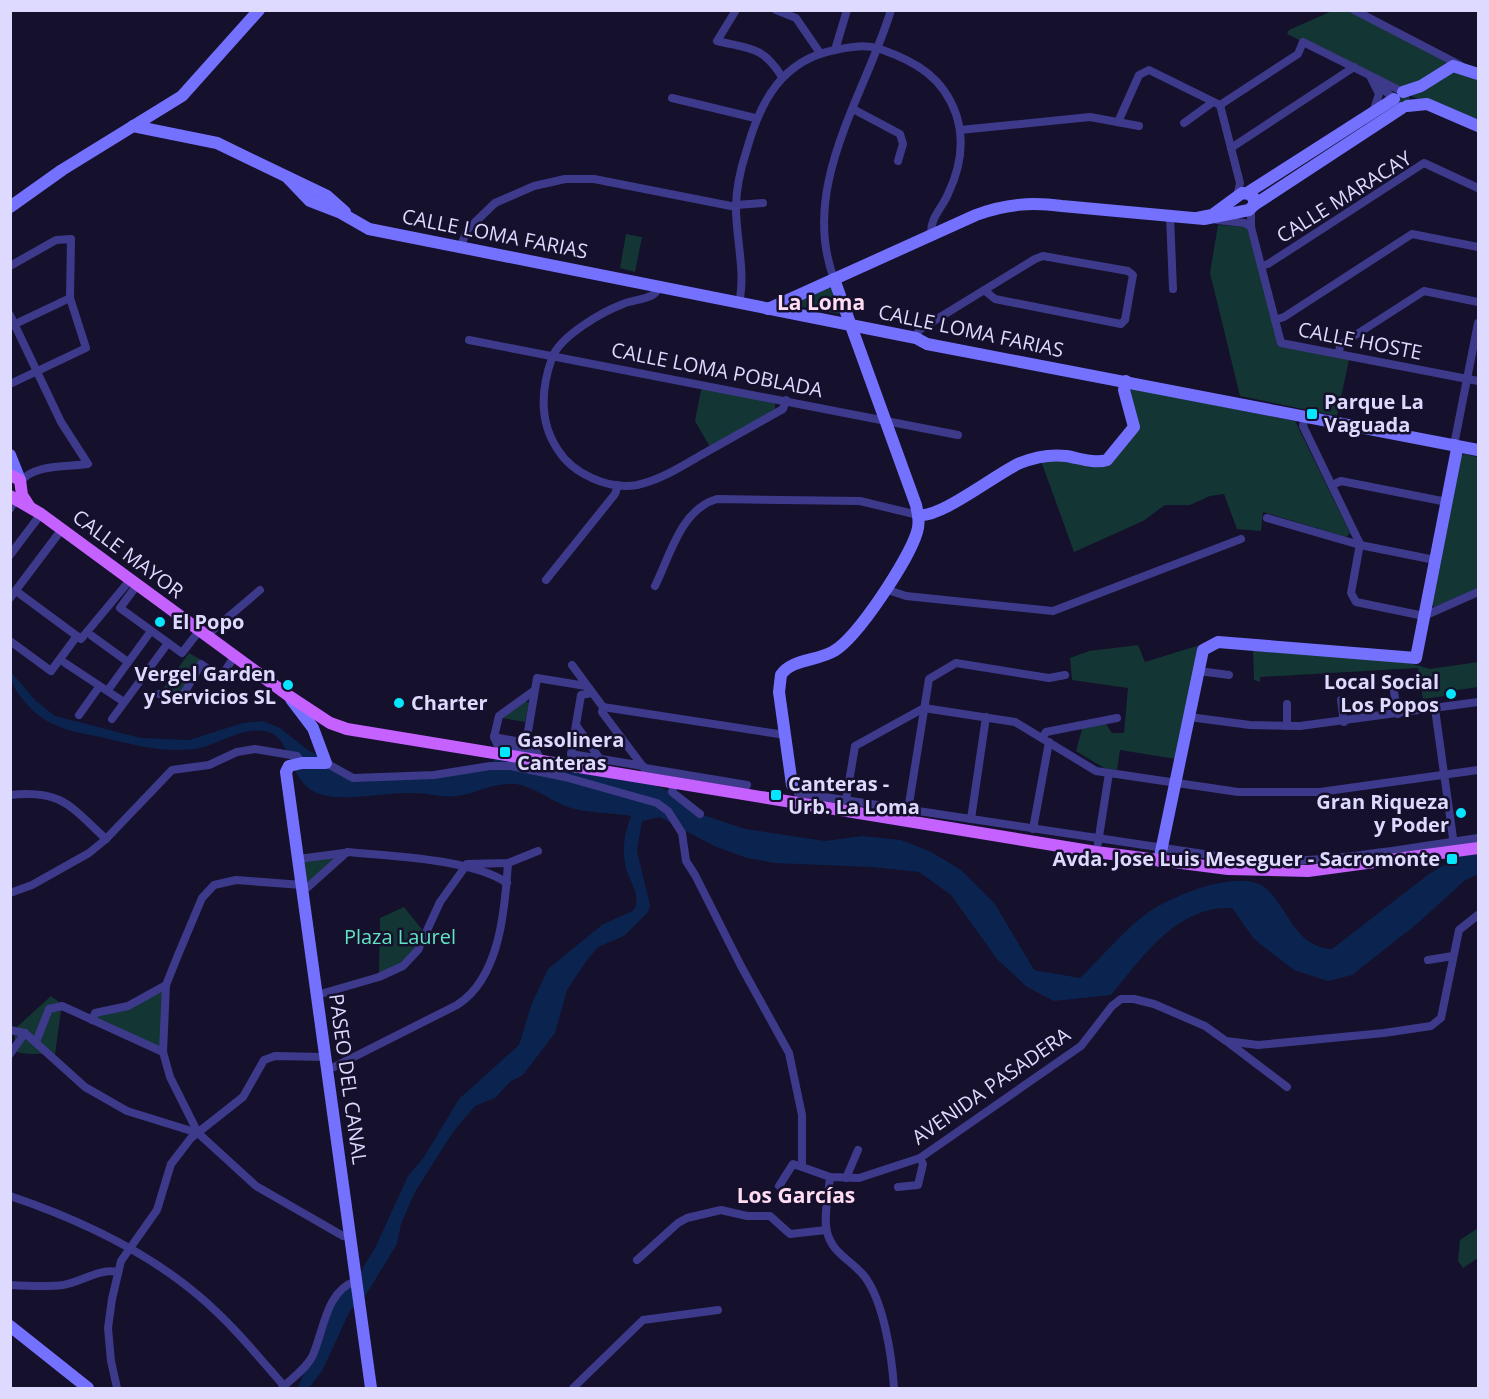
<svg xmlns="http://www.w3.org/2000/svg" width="1489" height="1399" viewBox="0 0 1489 1399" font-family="'Open Sans',sans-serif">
  <rect width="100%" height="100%" fill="#15102b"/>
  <!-- green -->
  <g fill="#133534">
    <polygon points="1332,11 1354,11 1478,74 1478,126 1409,95 1410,101 1396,105 1398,93 1366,73 1287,34 1289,30"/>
    <polygon points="1218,225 1247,227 1278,346 1349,360 1337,416 1240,396 1210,273"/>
    <polygon points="626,234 642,237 635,272 620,268"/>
    <polygon points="829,287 832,289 840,312 839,314 797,306 796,302"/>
    <polygon points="704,388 775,403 775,410 710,447 695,421 701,390"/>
    <polygon points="1128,388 1295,421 1350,533 1346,537 1263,512 1261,531 1237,529 1224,494 1210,496 1190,505 1165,505 1143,521 1074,552 1041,461 1045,459 1097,464 1132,437"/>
    <polygon points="1464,454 1478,457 1478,588 1434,607 1430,603 1459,458"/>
    <polygon points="1138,645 1145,662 1200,645 1176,759 1120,750 1117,770 1104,768 1076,751 1082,729 1106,724 1112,733 1124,733 1128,688 1072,680 1070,658 1089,651"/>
    <polygon points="1253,650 1400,660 1430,669 1478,662 1478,687 1444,692 1444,696 1423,699 1418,668 1260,677 1260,682 1254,680"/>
    <polygon points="189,653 203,661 183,695 159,694"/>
    <polygon points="526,701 529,703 525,722 502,718"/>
    <polygon points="347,852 308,887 298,859"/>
    <polygon points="404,907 424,932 409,961 379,973 380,918"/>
    <polygon points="166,985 163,1052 92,1020 95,1013 112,1010"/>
    <path d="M 51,996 L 59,1002 L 61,1011 L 55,1055 C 41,1052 31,1056 17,1052 L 14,1034 L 18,1026 Z"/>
    <polygon points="1478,1228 1478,1258 1463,1268 1458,1261 1460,1240"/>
  </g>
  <!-- water -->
  <path fill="#0b244f" d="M 10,671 L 36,701 L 55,716 L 141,738 L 189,740 L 243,723 L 263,721 L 280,728 L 308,750 L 354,776 L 433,773 L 492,764 L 495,758 L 647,782 L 672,792 L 700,814 L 745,829 L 825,841 L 862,836 L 901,840 L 931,852 L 961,870 L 995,904 L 1034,970 L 1080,978 C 1102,957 1122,932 1146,914 C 1170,896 1242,866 1267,889 C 1288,909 1296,948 1332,949 L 1429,874 L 1472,849 L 1478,848 L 1478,874 L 1464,881 L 1418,923 L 1352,975 L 1328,981 L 1294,970 L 1254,939 L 1232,908 C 1177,905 1142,958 1111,995 L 1054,1001 L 1027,987 L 997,959 L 951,895 L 919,872 L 871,867 L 775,863 L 747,858 L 714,846 L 660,817 L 642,821 L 637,851 L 650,905 L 648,912 L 624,936 L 598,947 L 587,960 L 567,990 L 555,1033 L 523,1075 L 511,1081 L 495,1098 L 475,1106 L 453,1132 L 415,1192 L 401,1224 L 397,1244 L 359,1306 L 352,1308 L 348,1315 L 322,1371 L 309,1388 L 298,1388 L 330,1306 L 360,1273 L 375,1248 L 408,1176 L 424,1157 L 459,1099 L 519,1045 L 532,1003 L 548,969 L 602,925 L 634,910 C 642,894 628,881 625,864 C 622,847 625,832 631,816 C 611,812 587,814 568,807 C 551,801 532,785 514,784 C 490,783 478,793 457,796 C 443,798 427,793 412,793 C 388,792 358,799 335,797 C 281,793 299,737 264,731 C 241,727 216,746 194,749 C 164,753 134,745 105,738 C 73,731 47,729 25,702 C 15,690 11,685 10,671 Z"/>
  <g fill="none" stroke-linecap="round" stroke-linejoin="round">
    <!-- street -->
    <g stroke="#3d3a8b" stroke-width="8">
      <path d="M 736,10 L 717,41 C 750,49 763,46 782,77"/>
      <polyline points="776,10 796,18 820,53"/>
      <polyline points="1354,10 1460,65"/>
      <polyline points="835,50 847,10"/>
      <polyline points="1371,78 1379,94 1373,112"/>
      <polyline points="1375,81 1394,99"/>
      <polyline points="672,98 755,118"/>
      <polyline points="1220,105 1298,54 1303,42 1403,92"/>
      <polyline points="1220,105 1240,183 1237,197"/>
      <polyline points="853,109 900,134 903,144 898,161"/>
      <polyline points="1118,122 1139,75 1149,70 1220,105"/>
      <polyline points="1184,123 1213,102"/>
      <polyline points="960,130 1090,117 1139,126"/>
      <polyline points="1231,148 1354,67"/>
      <polyline points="736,205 763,203"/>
      <polyline points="1251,209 1251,227 1281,343 1478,381"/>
      <polyline points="1170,216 1173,289"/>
      <polyline points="1217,220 1245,223 1251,227"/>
      <polyline points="460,247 468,229 495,203 534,186 565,179 594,179 736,207"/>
      <polyline points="10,266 56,240 71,239 70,298 86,348 10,384"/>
      <polyline points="1261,266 1268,264 1424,163 1478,188"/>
      <path d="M 834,279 C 799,186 865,96 891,10"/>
      <path d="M 658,287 C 657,291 657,292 654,294 C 646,300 632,300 623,304 C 602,312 560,336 552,358 C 541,389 539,422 558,450 C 573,474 609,490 637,485 C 661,480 682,466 703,454 C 730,439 756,424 783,409 L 786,400"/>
      <path d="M 739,303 C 746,272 736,239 736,208 C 736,189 741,167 747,149 C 760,102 782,60 835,50 C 850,47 865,44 880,49 C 915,61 943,77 956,114 C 965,141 960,169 948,194 C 943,207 928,220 932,235"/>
      <path d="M 10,315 L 61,422 L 88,464 C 68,467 32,464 21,482"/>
      <polyline points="1275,320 1284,317 1412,234 1478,247"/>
      <polyline points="11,326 70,298"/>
      <polyline points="916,338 919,330 1035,259 1043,256 1128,271 1133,275 1125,320 1121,324 995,299 984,290"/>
      <polyline points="469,340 958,435"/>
      <polyline points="1339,354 1340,345 1424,291 1478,302"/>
      <polyline points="1305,416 1303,426 1360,544 1351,593 1356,602 1424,616 1478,592"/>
      <polyline points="1454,445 1478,323"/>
      <polyline points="1332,485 1341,481 1447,502"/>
      <polyline points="10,509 16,498"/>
      <polyline points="1267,518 1360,545 1435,560"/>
      <polyline points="10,555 41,514"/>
      <polyline points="546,580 615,494 618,485"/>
      <polyline points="137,585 120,608 182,653 199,631"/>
      <path d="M 655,586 C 670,556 681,509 717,499 L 860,501 L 918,515"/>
      <polyline points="888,590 906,596 1053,611 1241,539"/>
      <polyline points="16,591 81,639 130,580"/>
      <polyline points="10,598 62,529"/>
      <polyline points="92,636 128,662"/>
      <polyline points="206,636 260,590"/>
      <polyline points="10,641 51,671 77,636"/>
      <polyline points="65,663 124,702"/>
      <polyline points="572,665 603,707 602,712 644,768"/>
      <polyline points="1199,671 1229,675"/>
      <polyline points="108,690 151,631"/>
      <polyline points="535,690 499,716 494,737 497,744 536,751 542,762"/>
      <polyline points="1394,692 1398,714"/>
      <polyline points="591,693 581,695 571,754 643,766"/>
      <polyline points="159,694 183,695 201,664 221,677 234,657"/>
      <polyline points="1341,700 1344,722"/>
      <polyline points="1287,704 1287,726"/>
      <polyline points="603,707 785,735"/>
      <polyline points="1435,709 1454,845"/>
      <polyline points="79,715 99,687"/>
      <polyline points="1189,717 1250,725 1300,726 1478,702"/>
      <polyline points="112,719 168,643"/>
      <polyline points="576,725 600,759"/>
      <polyline points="494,737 526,743 537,678 586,686"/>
      <polyline points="1042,738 1046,732 1117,718"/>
      <polyline points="326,763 353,778 434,775 490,766 511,766 565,777 657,803 668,811 682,833 686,861 695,875 741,966 789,1053 802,1115 802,1167 830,1177 859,1178 920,1158 1081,1046 1112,1006 1121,999 1134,999 1154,1004 1205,1026 1226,1041 1258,1045 1384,1033 1431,1026 1441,1018 1459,930 1478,915"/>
      <polyline points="645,768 747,785"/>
      <polyline points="674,783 672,792 700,814"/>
      <path d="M 798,793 L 1244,860 C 1323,865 1401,849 1478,838"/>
      <path d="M 10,795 C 62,789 71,807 106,839"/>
      <polyline points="846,800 855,746 924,708 1015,722 1096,771 1238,792 1320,792 1478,770"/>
      <polyline points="908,810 929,679 956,663 1049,678 1065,675"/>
      <polyline points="971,819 986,717"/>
      <polyline points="1033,829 1049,742"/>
      <polyline points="1098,843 1109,773"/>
      <polyline points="298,859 344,853"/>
      <polyline points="467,864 508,863 538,851"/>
      <path d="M 302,888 L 308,887 L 347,852 C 390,856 473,859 507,883"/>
      <polyline points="10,893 32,885 89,853 106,839 172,770 209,765 237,752 255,749 297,756 302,763"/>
      <polyline points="1428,960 1453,956"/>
      <polyline points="317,995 379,977 403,966 418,950 440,902 465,867"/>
      <polyline points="92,1020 95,1013 128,1006 166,985"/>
      <polyline points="10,1030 25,1033"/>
      <polyline points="36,1042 49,1009 62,1006 163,1052"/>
      <polyline points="1229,1043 1287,1087"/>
      <polyline points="10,1054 25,1033 85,1087 127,1111 198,1133 256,1186 343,1236 350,1235"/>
      <path d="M 327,1068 L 334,1067 L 457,1005 C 500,978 505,909 508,863"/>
      <polyline points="198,1133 170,1077 163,1052 166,985 178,955 202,898 214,885 236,880 302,885"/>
      <path d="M 830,1177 C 829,1193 823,1217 827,1232 C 833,1255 852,1260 865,1277 C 884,1303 892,1357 894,1388"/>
      <polyline points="846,1178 858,1150"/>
      <polyline points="779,1186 793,1164 802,1167"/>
      <polyline points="898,1187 918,1185 923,1164 920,1158"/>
      <path d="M 10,1196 C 78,1219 145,1250 199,1296 C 231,1323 257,1355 284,1386"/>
      <polyline points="637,1260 678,1223 687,1218 721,1210 747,1216 770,1216 790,1234 826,1230"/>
      <path d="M 10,1285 C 28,1286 46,1287 63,1285 C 81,1282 100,1268 118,1272"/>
      <polyline points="117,1388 111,1361 108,1328 112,1299 121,1261 157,1210 171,1164 191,1138 243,1097 264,1060 275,1056 325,1057"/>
      <path d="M 282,1388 C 292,1378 305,1370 312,1357 C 324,1332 325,1291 356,1281"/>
      <polyline points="573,1388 643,1320 718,1310"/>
    </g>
    <!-- secondary -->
    <g stroke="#7571ff" stroke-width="12">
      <polyline points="1403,92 1421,86 1453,66 1478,74"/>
      <polyline points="1407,106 1427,104 1478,126"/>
      <polyline points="133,126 217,143 327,196 345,212"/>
      <polyline points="288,178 310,201 341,213 369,229 916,338 927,344 1478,450"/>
      <polyline points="1247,193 1394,99"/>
      <polyline points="1254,205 1402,108"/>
      <polyline points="10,207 62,170 182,96 259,10"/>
      <path d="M 768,309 L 976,215 C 1005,204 1031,202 1062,206 C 1109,210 1156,215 1204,219 L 1249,210 L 1254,205 L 1254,198 L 1249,194 L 1242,193 L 1212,215 L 1197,218"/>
      <polyline points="10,455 20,480"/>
      <path d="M 918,515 C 940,519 997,473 1020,463 C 1035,457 1050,454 1066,456 C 1079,458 1094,464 1107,460 L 1134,427 L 1124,390 L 1126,381"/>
      <polyline points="291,699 313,728 326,763 302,763 289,766 286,772 371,1388"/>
      <path d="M 792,785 L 779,692 L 781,675 C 791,659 818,661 834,651 C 858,637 909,559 917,532 C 920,523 918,514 916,505 L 834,279"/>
      <polyline points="1159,861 1203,650 1218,642 1416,658 1457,449 1454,445"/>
      <polyline points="10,1326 88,1388"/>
    </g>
    <!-- primary -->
    <g stroke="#c461ff" stroke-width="12">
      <polyline points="10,475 20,480 22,495 29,506"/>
      <polyline points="10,496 41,514 289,696 330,723 347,729 1096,852 1228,869 1308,871 1478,848"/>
    </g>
  </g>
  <!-- markers -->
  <g fill="#06e6ff" stroke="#15102b" stroke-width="2">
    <rect x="1306" y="408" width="12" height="12" rx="3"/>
    <circle cx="160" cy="622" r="6"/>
    <circle cx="288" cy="685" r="6"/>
    <circle cx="1451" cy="694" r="6"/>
    <circle cx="399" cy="703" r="6"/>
    <rect x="499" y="746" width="12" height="12" rx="3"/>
    <rect x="770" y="789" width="12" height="12" rx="3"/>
    <circle cx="1461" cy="813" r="6"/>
    <rect x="1446" y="853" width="12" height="12" rx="3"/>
  </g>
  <g text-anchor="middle" stroke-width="5" stroke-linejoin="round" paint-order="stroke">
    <!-- street labels -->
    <g font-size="20" fill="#dedaff" stroke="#15102b">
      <text transform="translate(1344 197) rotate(-32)" y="7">CALLE MARACAY</text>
      <text transform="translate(495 234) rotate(11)" y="7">CALLE LOMA FARIAS</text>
      <text transform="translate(971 331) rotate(12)" y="7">CALLE LOMA FARIAS</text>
      <text transform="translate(1360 341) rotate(11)" y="7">CALLE HOSTE</text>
      <text transform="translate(717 370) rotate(11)" y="7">CALLE LOMA POBLADA</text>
      <text transform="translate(128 554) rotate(37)" y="7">CALLE MAYOR</text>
      <text transform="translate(348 1079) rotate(82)" y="7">PASEO DEL CANAL</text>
      <text transform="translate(991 1086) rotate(-35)" y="7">AVENIDA PASADERA</text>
    </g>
    <!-- poi labels -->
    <g font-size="20" font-weight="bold" fill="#dedaff" stroke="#15102b" text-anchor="start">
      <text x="1324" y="409">Parque La<tspan x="1324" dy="23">Vaguada</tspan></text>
      <text x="172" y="629">El Popo</text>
      <text x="276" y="681" text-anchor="end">Vergel Garden<tspan x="276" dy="23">y Servicios SL</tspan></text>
      <text x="1439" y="689" text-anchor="end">Local Social<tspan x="1439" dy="23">Los Popos</tspan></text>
      <text x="411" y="710">Charter</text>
      <text x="517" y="747">Gasolinera<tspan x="517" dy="23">Canteras</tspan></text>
      <text x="788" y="791">Canteras -<tspan x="788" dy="23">Urb. La Loma</tspan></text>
      <text x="1449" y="809" text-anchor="end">Gran Riqueza<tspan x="1449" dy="23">y Poder</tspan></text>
      <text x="1440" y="866" text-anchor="end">Avda. Jose Luis Meseguer - Sacromonte</text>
    </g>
    <!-- park labels -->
    <g font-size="20" fill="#61e4c3" stroke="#15102b">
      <text x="400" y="944">Plaza Laurel</text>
    </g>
    <!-- neighbourhood labels -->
    <g font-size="21" font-weight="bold" fill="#ffdcf2" stroke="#15102b">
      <text x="821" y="310">La Loma</text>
      <text x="796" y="1203">Los Garcías</text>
    </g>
  </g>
  <!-- border -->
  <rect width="1489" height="1399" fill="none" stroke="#dedaff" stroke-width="24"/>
</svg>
